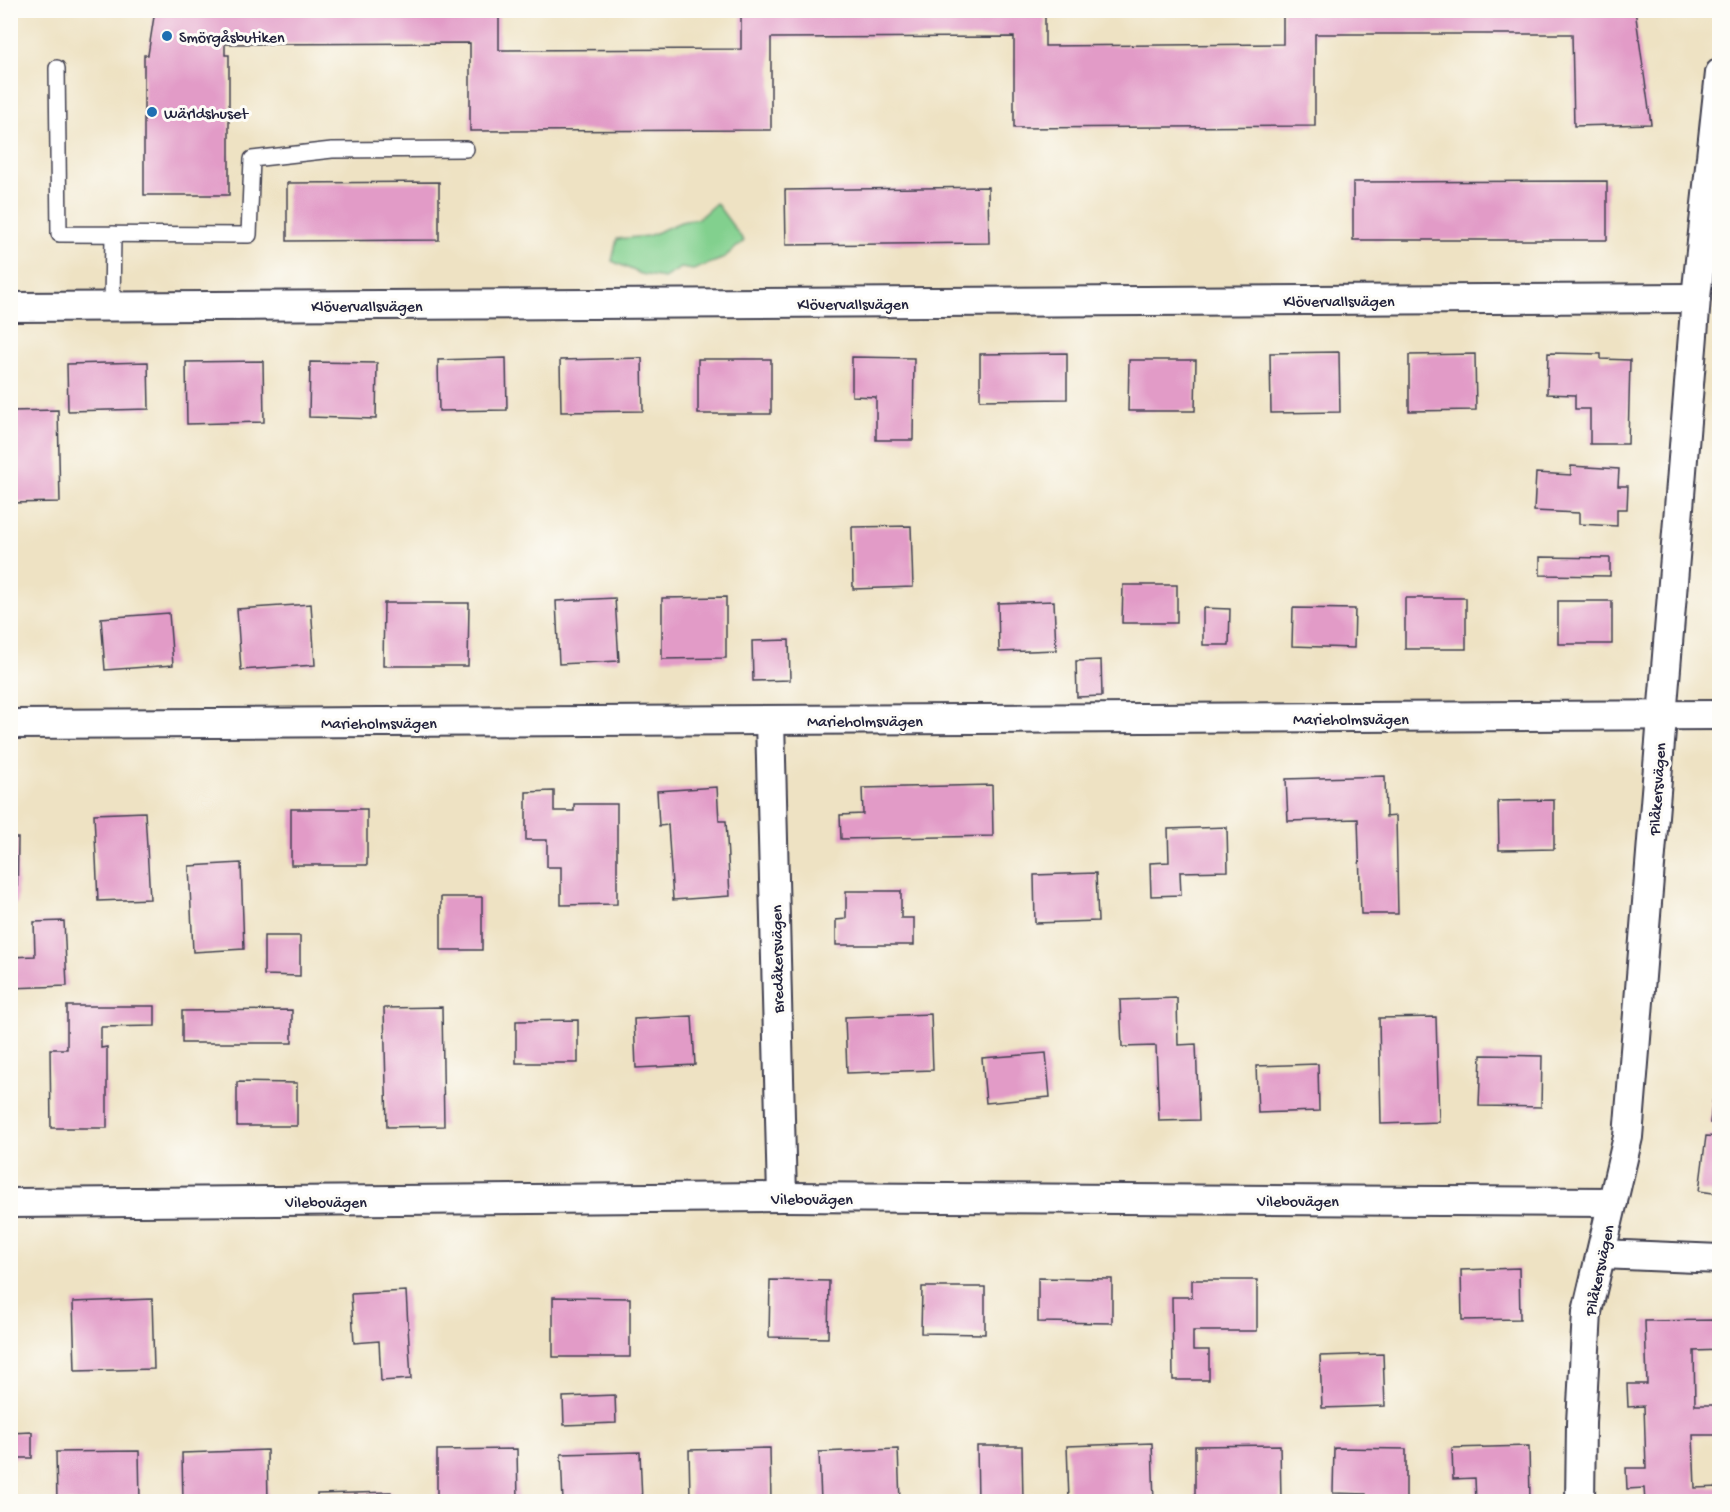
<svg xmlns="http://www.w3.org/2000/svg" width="1730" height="1512" viewBox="0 0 1730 1512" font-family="'Gochi Hand',sans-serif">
  <rect width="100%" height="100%" fill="#fdfcf7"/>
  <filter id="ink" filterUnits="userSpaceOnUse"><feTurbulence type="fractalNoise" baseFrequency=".0167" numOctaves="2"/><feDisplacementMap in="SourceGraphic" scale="12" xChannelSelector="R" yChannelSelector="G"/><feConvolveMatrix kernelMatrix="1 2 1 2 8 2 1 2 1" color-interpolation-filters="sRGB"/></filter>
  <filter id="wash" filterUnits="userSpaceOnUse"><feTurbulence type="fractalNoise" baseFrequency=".008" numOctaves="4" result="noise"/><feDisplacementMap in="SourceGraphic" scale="24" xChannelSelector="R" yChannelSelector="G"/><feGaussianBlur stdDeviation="1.35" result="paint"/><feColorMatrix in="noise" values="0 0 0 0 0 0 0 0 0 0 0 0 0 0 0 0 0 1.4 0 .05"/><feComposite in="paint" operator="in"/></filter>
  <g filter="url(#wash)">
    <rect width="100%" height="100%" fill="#eee2c3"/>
    <!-- green -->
    <polygon fill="#82d08e" stroke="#527964" stroke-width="1.5" points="716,203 744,241 722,259 693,270 681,268 664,278 641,274 612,261 617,239 648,236 681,222 699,218"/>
    <g id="blocks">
      <!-- building -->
      <g fill="#e29bc7">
        <polygon points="155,10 499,10 499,50 741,49 741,10 1045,10 1045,46 1283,44 1283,10 1635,10 1651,124 1574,126 1572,34 1315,34 1315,126 1014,128 1014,37 771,38 771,130 470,131 470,43 225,44 225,55 229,55 229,195 144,195 144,55 148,55"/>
        <polygon points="1607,181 1607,240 1353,240 1353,182"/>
        <polygon points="439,182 439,240 287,241 287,183"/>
        <polygon points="988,187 989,243 786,245 785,190"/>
        <polygon points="1339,352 1340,412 1271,413 1270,353"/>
        <polygon points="1067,353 1067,399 980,400 980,354"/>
        <polygon points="1548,353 1601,354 1601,359 1630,360 1628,444 1590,444 1590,409 1575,409 1575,395 1547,394"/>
        <polygon points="1475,354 1476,410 1409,411 1409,355"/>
        <polygon points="852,357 914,358 913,440 876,440 876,397 852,396"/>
        <polygon points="506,358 507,410 439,411 438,360"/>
        <polygon points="642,358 643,411 561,412 560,360"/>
        <rect x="698" y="359" width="73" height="55"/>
        <polygon points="1129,360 1196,360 1195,411 1128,411"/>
        <polygon points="263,361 264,422 187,424 186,362"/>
        <polygon points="148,362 149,409 68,411 67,364"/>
        <polygon points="310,362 377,363 376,419 309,417"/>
        <polygon points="58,410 60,502 10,503 10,411"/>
        <polygon points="1571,466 1619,469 1618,486 1628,486 1627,509 1617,509 1617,526 1579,524 1579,513 1534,511 1536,473 1571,475"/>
        <polygon points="911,526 913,587 853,589 852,527"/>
        <polygon points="1540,557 1610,558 1610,576 1540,575"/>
        <polygon points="1123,585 1177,585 1177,623 1122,623"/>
        <polygon points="726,597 726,658 662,659 662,598"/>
        <polygon points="615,598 619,661 559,664 556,601"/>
        <rect x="1405" y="598" width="61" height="51"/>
        <polygon points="1054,601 1056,650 999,652 998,603"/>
        <rect x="1558" y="601" width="54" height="43"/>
        <polygon points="384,603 469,603 468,666 383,666"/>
        <polygon points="311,604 315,665 241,670 237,609"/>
        <polygon points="1203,608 1230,609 1229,645 1203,645"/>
        <polygon points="1293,608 1355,609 1354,648 1292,646"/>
        <polygon points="169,613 173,665 105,670 101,618"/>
        <polygon points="789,640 790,680 753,681 752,641"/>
        <polygon points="1101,660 1102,696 1077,697 1076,661"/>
        <polygon points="1385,776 1386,817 1396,816 1398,914 1361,914 1358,819 1288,821 1286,779"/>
        <polygon points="992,785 993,836 841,839 840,815 863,814 862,788"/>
        <polygon points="717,787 719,821 726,821 730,896 673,900 668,825 659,826 657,791"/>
        <polygon points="554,791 554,811 574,811 574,804 617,804 617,904 561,905 561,867 547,867 547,840 526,840 526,792"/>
        <polygon points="1554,800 1554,849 1499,850 1498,801"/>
        <rect x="291" y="809" width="76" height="56"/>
        <polygon points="145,812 150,899 98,901 94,814"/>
        <polygon points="1227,827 1228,871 1180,872 1181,895 1151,896 1150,863 1169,862 1168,829"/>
        <polygon points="10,838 18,838 17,904 10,904"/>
        <polygon points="241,863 244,949 193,952 189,866"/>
        <polygon points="1096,873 1098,921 1035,923 1034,875"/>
        <polygon points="846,891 901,891 901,918 914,918 914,945 836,945 836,920 846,919"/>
        <rect x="441" y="897" width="41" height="53"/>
        <polygon points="64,921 67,986 10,988 10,957 35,956 34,922"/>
        <polygon points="264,936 300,936 300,976 264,975"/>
        <polygon points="1718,990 1720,990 1720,1025 1716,1025"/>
        <polygon points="1177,998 1178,1045 1196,1044 1199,1120 1159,1121 1156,1046 1122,1047 1120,1000"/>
        <polygon points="67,1006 155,1006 155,1026 101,1027 101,1048 107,1047 107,1128 51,1128 50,1049 67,1049"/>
        <polygon points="442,1007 444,1126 387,1127 384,1008"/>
        <polygon points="292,1010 292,1043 182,1043 182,1011"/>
        <polygon points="931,1014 933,1070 847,1073 845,1017"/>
        <polygon points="692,1016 695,1065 636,1068 634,1019"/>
        <polygon points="1436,1017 1439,1122 1381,1124 1379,1018"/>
        <polygon points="578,1020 578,1063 516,1063 516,1021"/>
        <polygon points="1046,1053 1050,1097 986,1103 982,1058"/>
        <polygon points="1481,1055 1542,1056 1541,1107 1479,1106"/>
        <polygon points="1318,1064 1319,1111 1258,1113 1256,1066"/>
        <polygon points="237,1082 297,1083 297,1126 237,1126"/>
        <polygon points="1713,1097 1720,1098 1720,1124 1710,1123"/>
        <polygon points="1706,1136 1720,1137 1720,1194 1699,1191"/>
        <polygon points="1519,1268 1520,1319 1462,1320 1461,1270"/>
        <polygon points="1038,1278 1112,1279 1112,1323 1038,1322"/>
        <polygon points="770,1280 829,1281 828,1338 769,1337"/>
        <polygon points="1192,1280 1257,1280 1257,1331 1193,1331 1193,1350 1209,1350 1209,1380 1173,1380 1172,1297 1192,1297"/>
        <polygon points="922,1287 985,1287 985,1334 921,1333"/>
        <polygon points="406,1291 411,1379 381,1381 379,1341 354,1343 351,1294"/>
        <polygon points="553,1297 630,1298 630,1357 553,1357"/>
        <polygon points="152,1299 154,1369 75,1371 73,1302"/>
        <polygon points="1720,1320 1720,1350 1694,1351 1695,1405 1720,1405 1720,1435 1693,1435 1695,1488 1720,1487 1720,1502 1645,1502 1644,1488 1627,1489 1626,1468 1646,1468 1644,1406 1628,1407 1627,1384 1647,1384 1645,1321"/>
        <polygon points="1383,1354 1385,1406 1322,1408 1320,1356"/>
        <polygon points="615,1395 616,1423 564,1425 563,1397"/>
        <polygon points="32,1432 32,1458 10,1458 10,1433"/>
        <polygon points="1152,1443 1154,1502 1069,1500 1067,1446"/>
        <polygon points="1280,1445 1281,1502 1226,1502 1226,1499 1195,1499 1195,1446"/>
        <polygon points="977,1446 1022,1446 1023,1502 978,1502"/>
        <polygon points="1529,1446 1530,1502 1476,1502 1475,1478 1453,1479 1452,1448"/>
        <polygon points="770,1448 771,1502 725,1502 725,1497 690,1498 689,1450"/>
        <polygon points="1334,1448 1406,1449 1406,1502 1365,1502 1366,1494 1333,1493"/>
        <polygon points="517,1449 518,1502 437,1502 437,1450"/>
        <polygon points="898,1449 900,1502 821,1501 819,1452"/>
        <polygon points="267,1450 268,1502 183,1502 182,1453"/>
        <polygon points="139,1451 140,1502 57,1502 56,1452"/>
        <polygon points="640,1452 642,1502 563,1502 561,1454"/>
        <polygon points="391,1492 392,1502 317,1502 317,1494"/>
      </g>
    </g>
  </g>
  <g filter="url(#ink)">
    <use href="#blocks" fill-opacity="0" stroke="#413f4f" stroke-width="1.5"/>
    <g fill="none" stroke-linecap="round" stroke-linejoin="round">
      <!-- service casing -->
      <g stroke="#413f4f" stroke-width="18">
        <g id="service">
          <polyline points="57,68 59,234 249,235 252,159 332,150 466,149"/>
          <polyline points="112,307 113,234"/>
        </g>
      </g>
      <!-- minor casing -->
      <g stroke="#413f4f" stroke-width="32">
        <g id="minor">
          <polyline points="10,307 1696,298"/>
          <polyline points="770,720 782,1197"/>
          <polyline points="10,724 1720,715"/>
          <polyline points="10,1203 782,1197 1613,1202"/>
          <polyline points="1601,1254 1720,1259"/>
          <polyline points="1580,1502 1581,1423 1587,1312 1628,1137 1696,298 1720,73"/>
        </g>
      </g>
      <!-- service -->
      <use href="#service" stroke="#fff" stroke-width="15"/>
      <!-- minor -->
      <use href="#minor" stroke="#fff" stroke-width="28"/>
    </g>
  </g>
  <!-- markers -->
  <g fill="#1f6fb2" stroke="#fdfcf7" stroke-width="2">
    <circle cx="167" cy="36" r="6"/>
    <circle cx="152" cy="112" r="6"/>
  </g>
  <g text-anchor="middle" stroke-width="6" stroke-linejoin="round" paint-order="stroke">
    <!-- poi labels -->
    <g font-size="16" fill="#22223b" stroke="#fdfcf7" text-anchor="start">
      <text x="179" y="42">Smörgåsbutiken</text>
      <text x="164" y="118">Wärldshuset</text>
    </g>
    <!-- street labels -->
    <g font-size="16" fill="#22223b" stroke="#fdfcf7">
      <text x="1339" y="306">Klövervallsvägen</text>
      <text x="853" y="309">Klövervallsvägen</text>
      <text x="367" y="311">Klövervallsvägen</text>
      <text x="1351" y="724">Marieholmsvägen</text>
      <text x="865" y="726">Marieholmsvägen</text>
      <text x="379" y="728">Marieholmsvägen</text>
      <text transform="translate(1656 789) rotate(-86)" y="6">Pilåkersvägen</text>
      <text transform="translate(776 959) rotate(-91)" y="6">Bredåkersvägen</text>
      <text x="812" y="1204">Vilebovägen</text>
      <text x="1298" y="1206">Vilebovägen</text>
      <text x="326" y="1207">Vilebovägen</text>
      <text transform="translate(1598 1270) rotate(-78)" y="6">Pilåkersvägen</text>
    </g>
  </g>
  <!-- margin -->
  <rect width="1730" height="1512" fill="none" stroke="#fdfcf7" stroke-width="36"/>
</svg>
